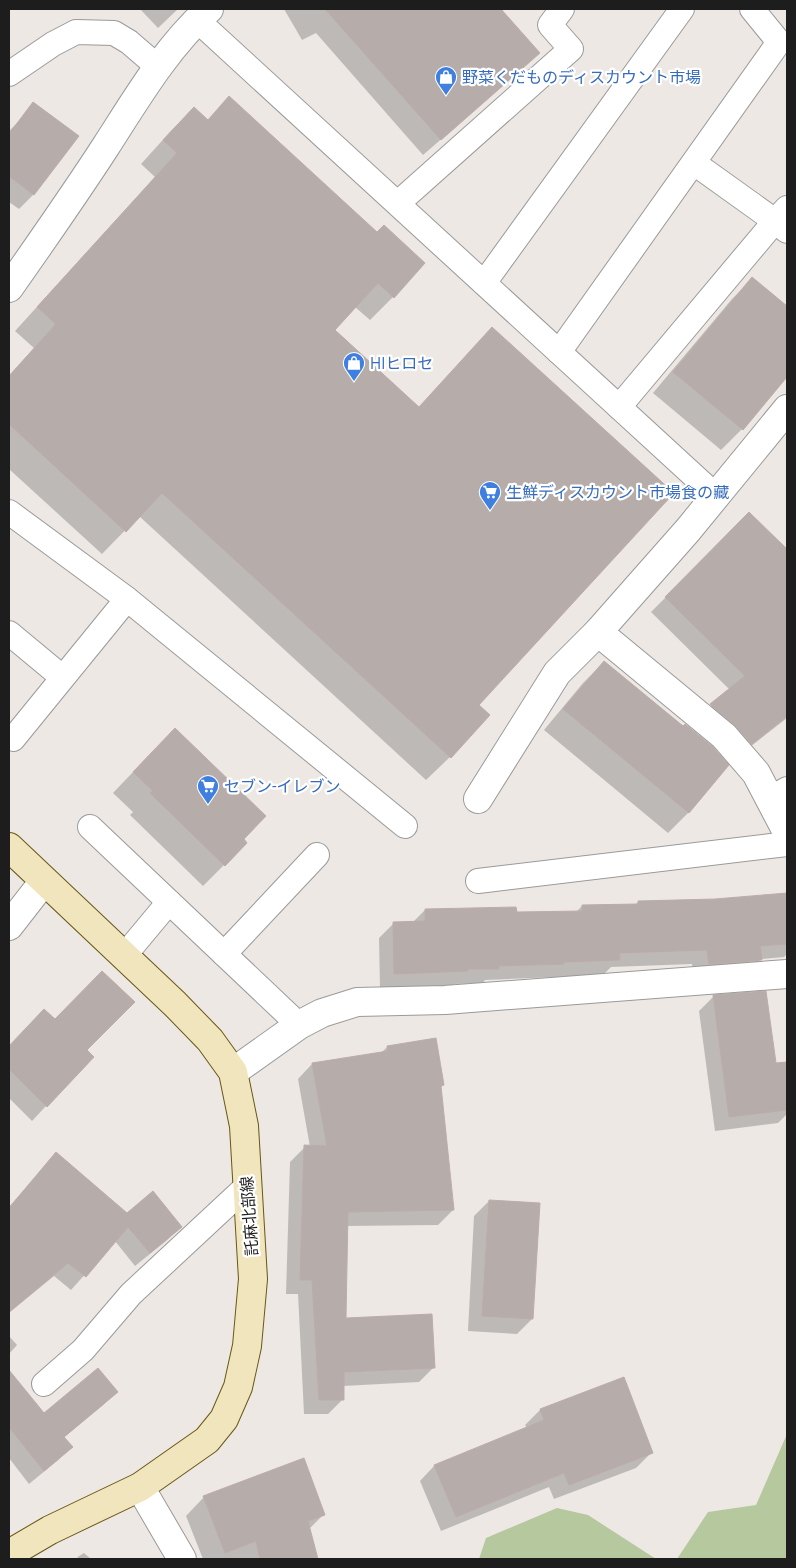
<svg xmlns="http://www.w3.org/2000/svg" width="796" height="1568" viewBox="0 0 796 1568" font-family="Ubuntu,'Noto Sans JP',sans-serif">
  <rect width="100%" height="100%" fill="#ede8e4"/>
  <!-- forest -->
  <g fill="#b6c89e">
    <polygon points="787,1434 787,1559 677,1559 708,1512 756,1505"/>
    <polygon points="557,1508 588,1515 656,1559 479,1559 486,1538"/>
  </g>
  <!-- shadow -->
  <g fill="#0003">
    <polygon points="140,9 178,9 158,28"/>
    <polygon points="284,9 500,9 538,53 522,69 423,155 316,33 302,40"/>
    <polygon points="229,98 393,297 370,320 355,307 334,330 478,705 450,757 426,780 139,516 102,554 9,469 9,376 34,348 15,331 155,177 141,164 170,132 194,108 207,121"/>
    <polygon points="25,115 34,194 19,209 9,202 9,131"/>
    <polygon points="752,279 787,308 787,375 742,429 721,450 653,393 732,299"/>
    <polygon points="749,514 787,551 787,718 736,758 696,720 730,690 651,612"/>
    <polygon points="604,662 689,812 668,833 544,730 583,683"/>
    <polygon points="154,750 242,839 224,865 203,886 130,815 133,812 113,793"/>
    <polygon points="787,894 787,954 784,957 761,959 746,975 694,979 692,964 611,967 603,975 485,980 483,983 454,984 452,986 380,988 379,938 394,923 413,922 425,910 515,913 576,912 582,906 635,905 638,902 715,900"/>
    <polygon points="714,996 775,1065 787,1063 787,1114 778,1123 715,1131 699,1011"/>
    <polygon points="29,1026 85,1050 46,1106 32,1121 9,1098 9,1047"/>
    <polygon points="387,1047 443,1085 440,1088 453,1210 438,1225 346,1226 344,1320 434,1367 419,1382 343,1386 343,1399 328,1414 304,1414 298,1294 286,1294 290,1162 305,1147 310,1147 298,1079 312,1064 381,1053"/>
    <polygon points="56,1153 127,1214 180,1227 166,1241 135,1266 115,1241 71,1290 54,1276 9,1313 9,1207"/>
    <polygon points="489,1201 532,1319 517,1334 468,1331 474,1216"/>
    <polygon points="9,1336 17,1345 9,1354"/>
    <polygon points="9,1372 44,1414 116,1392 102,1406 63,1438 71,1447 57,1461 29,1484 9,1458"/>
    <polygon points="540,1410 651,1453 636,1468 554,1499 549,1487 441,1531 420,1481 434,1466 527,1428 525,1425"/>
    <polygon points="204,1497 323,1515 309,1529 316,1559 203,1559 186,1516"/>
    <polygon points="84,1553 91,1559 76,1559 79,1556"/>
  </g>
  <!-- building -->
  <g fill="#b6adab" stroke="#bdaca9">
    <polygon points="325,9 501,9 540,53 441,140"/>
    <polygon points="229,96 377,232 384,225 425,263 394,298 378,283 335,330 419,407 492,327 674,493 479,705 490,715 451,758 162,493 126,532 9,424 9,376 56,324 37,307 177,153 163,140 194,107 208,120"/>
    <polygon points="33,102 79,136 34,195 9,176 9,134"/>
    <polygon points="752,277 787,306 787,377 743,430 673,372"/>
    <polygon points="749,512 787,549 787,716 752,744 734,724 710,704 745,676 665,597"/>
    <polygon points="604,661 683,726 685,724 713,747 729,765 689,813 563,709"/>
    <polygon points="175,728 266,816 244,839 247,843 225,866 150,793 153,791 133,772"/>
    <polygon points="787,893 787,944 760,946 762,960 709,964 707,950 619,953 620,960 564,962 564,964 499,966 499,969 468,969 468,971 394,974 393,922 425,921 425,909 516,907 517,912 582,911 582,905 638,904 638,901 715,899"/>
    <polygon points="102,971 135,1002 87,1050 94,1057 47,1107 9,1069 9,1046 44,1009 55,1019"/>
    <polygon points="766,991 776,1063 787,1062 787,1110 729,1117 713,995"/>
    <polygon points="436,1038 444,1085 441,1086 454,1210 348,1212 346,1318 432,1314 435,1368 344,1372 344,1400 319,1400 312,1280 300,1280 304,1145 327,1146 312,1063 388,1051 387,1046"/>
    <polygon points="56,1152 127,1213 153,1191 182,1227 150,1253 128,1227 86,1277 68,1263 9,1312 9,1208"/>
    <polygon points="489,1200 540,1203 533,1319 482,1316"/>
    <polygon points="98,1368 118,1392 64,1437 73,1447 44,1471 9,1427 9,1370 44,1413"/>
    <polygon points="624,1377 653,1453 569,1485 564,1473 456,1517 434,1465 544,1420 540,1409"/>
    <polygon points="304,1458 325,1515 308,1521 318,1559 260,1559 256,1541 225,1553 203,1496"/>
  </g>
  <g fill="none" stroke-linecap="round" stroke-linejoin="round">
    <!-- lane casing -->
    <g stroke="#9a9a9a" stroke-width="26">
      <g id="lane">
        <polyline points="197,20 716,496"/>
        <polyline points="9,74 53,44 76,32 114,33 129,42 158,67"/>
        <polyline points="694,163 775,221 787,208"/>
        <polyline points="398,203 571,49 550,25 562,9"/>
        <polyline points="484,283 682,9"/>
        <polyline points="559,352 779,42 752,9"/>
        <polyline points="619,407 775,221 787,231"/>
        <polyline points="9,512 127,599 405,826"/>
        <polyline points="9,633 62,677"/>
        <polyline points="13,739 127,599"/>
        <polyline points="770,799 787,789"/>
        <polyline points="90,827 299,1025"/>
        <polyline points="478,881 787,844"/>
        <polyline points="224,954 317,855"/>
        <polyline points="124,956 169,902"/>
        <polyline points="44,1384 83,1350 131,1294 246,1187"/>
      </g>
    </g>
    <!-- street casing -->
    <g stroke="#9a9a9a" stroke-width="30">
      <g id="street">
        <path d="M 9,288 C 42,241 75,194 106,146 C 137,98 166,48 209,9"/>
        <polyline points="598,632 724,736 756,773 787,832"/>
        <polyline points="478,799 557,673 598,632 688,530 787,409"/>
        <polyline points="9,926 44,881"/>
        <polyline points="233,1072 299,1025 322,1013 357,1002 445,1000 787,974"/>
        <polyline points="140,1487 182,1559"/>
      </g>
    </g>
    <!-- secondary casing -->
    <g stroke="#675812" stroke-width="30">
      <polyline id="secondary" points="9,847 175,1004 210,1040 233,1072 244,1126 253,1279 247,1346 238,1387 224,1419 207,1440 140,1487 50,1530 9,1554"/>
    </g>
    <!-- lane -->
    <use href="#lane" stroke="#fff" stroke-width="24"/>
    <!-- street -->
    <use href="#street" stroke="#fff" stroke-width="28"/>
    <!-- secondary -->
    <use href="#secondary" stroke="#f1e5be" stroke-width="28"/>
  </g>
  <!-- icons -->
  <defs>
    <g id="shop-pin" transform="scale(1.125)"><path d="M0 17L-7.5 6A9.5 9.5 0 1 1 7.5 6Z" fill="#3f7fe0" stroke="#fff"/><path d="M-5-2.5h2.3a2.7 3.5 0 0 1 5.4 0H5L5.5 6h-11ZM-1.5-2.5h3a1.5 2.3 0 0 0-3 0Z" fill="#fff"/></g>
    <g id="supermarket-pin" transform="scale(1.125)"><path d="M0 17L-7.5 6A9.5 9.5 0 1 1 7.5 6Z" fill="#3f7fe0" stroke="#fff"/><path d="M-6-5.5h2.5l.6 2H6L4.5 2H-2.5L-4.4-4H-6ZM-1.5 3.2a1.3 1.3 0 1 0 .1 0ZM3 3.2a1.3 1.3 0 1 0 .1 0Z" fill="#fff"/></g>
  </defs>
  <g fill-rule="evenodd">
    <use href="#shop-pin" x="446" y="77"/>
    <use href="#shop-pin" x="354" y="363"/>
    <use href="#supermarket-pin" x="490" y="492"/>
    <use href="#supermarket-pin" x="208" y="786"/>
  </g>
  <g text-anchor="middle" stroke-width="4.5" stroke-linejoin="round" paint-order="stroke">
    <!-- shop labels -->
    <g font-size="16" fill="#366cbe" stroke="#fff" text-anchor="start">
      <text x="462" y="83">野菜くだものディスカウント市場</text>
      <text x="370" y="369">HIヒロセ</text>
      <text x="506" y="498">生鮮ディスカウント市場食の藏</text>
      <text x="224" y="792">セブン-イレブン</text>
    </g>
    <!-- street labels -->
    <g font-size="16" fill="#1d1d1d" stroke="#fff">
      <text transform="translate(249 1216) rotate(-94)" y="6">託麻北部線</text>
    </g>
  </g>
  <!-- border -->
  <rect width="796" height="1568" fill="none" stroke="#1d1d1d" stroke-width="20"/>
</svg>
